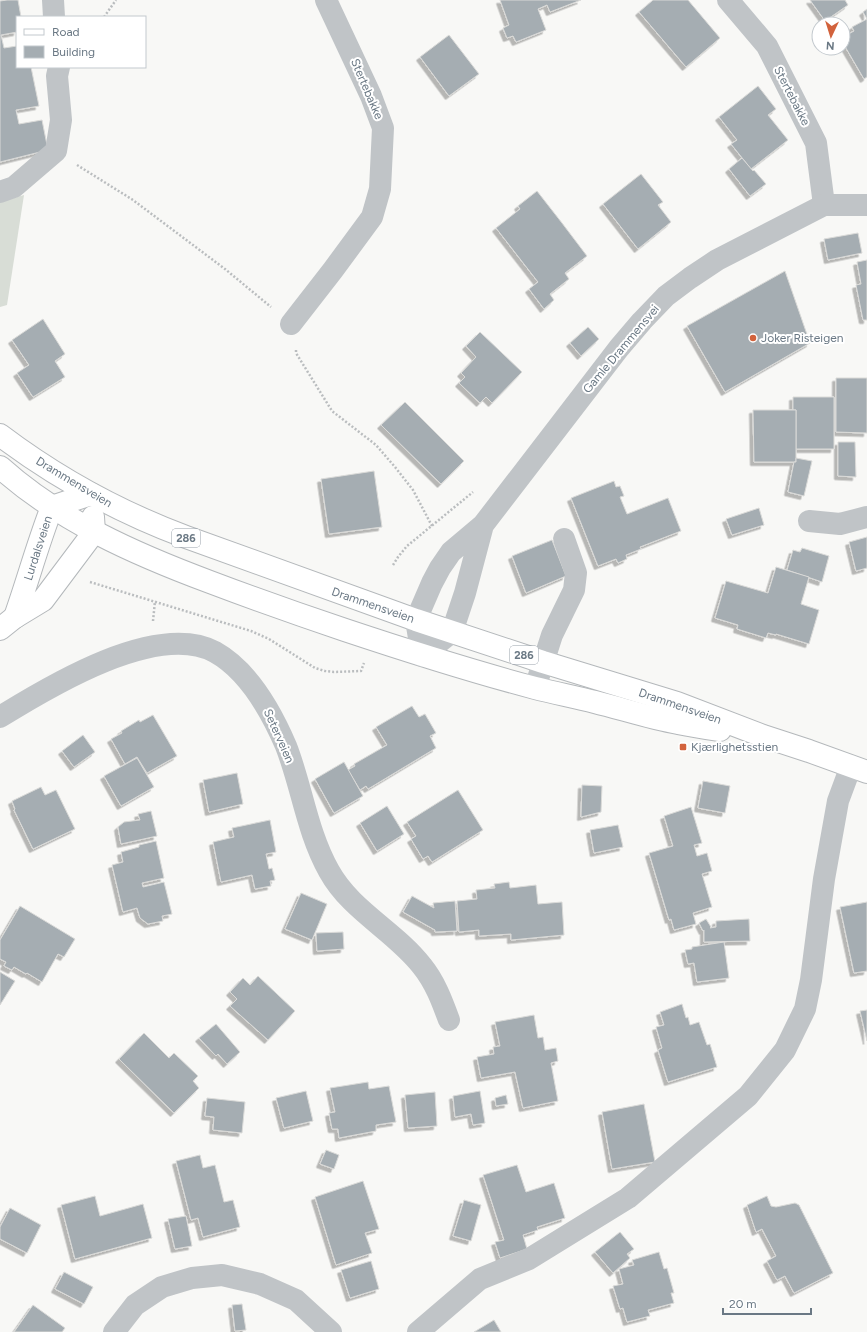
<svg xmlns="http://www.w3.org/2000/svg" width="867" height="1332" viewBox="0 0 867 1332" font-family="Figtree,sans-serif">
  <defs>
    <filter id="shadow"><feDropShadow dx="-3.5" dy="3.5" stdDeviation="0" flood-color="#0004"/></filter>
  </defs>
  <rect width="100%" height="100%" fill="#f8f8f6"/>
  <!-- green -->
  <polygon fill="#d8ddd6" points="24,195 7,305 0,307 0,202"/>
  <!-- building -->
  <g fill="#a5adb2" stroke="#dadad8" filter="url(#shadow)">
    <polygon points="7,0 18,0 21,17 17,17 17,32 1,35 4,48 17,46 17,67 31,67 39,106 16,110 19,124 42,120 48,150 0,162 0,1"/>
    <polygon points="500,0 581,0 550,12 547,5 538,9 546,30 516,42 513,36 507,38 503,28 509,25"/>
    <polygon points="653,0 688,0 720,38 686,67 639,12"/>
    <polygon points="810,0 845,0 848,5 825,21"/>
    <polygon points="867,9 867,77 864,79 843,43 843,37 854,31 852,27 867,19 863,12"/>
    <polygon points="449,35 479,74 449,96 420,57"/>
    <polygon points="758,86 776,109 768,115 788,140 751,169 731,144 737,140 719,117"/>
    <polygon points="742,158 753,171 754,170 766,184 750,196 729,169"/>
    <polygon points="641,174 663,202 658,205 671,222 638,249 603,204"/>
    <polygon points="537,191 562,223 587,256 565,273 569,279 550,294 554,300 544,309 529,289 538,282 496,228 520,209 518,206"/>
    <polygon points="858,233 862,253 828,260 824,239"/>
    <polygon points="867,260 867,320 863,320 856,285 861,284 857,262"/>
    <polygon points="785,271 810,343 725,392 687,326"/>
    <polygon points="43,319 65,354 55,361 65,377 33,397 17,373 29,365 12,340"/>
    <polygon points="588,327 599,339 581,356 570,343"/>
    <polygon points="480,332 522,372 492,403 486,397 480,403 459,383 465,377 461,373 476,357 466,346"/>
    <polygon points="836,378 867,378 867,433 836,432"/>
    <polygon points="793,397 834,397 834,449 796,449 796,410 793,410"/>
    <polygon points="405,402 464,461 441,484 381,425"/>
    <polygon points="753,410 796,410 796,462 754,462"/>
    <polygon points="838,442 855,442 856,477 838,476"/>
    <polygon points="796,458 812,461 804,496 788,492 794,462 796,462"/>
    <polygon points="374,471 382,527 329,534 321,479"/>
    <polygon points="614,481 616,487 620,486 624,496 620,497 627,514 668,498 681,531 640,547 641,549 626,555 627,559 618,563 616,559 598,566 571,498"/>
    <polygon points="759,508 764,525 732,535 726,519"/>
    <polygon points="867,537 867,568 856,571 849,542"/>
    <polygon points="552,540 566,576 526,593 512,556"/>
    <polygon points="802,548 829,556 822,582 787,570 793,550 800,552"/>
    <polygon points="776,567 809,577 801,604 819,610 809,644 776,634 776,635 768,633 766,638 737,629 738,625 715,618 726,581 768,593"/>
    <polygon points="412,706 419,717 425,714 436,733 430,736 436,748 368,789 366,786 360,790 348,770 355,766 354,764 387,745 376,727"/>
    <polygon points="153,715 177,756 147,773 137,757 125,764 111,739 122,733 121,731 139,720 140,722"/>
    <polygon points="83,735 95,752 74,767 62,751"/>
    <polygon points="137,758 154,787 121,806 104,776"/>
    <polygon points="344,762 363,796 334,813 315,779"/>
    <polygon points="237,773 243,804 209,812 203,780"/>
    <polygon points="703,781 730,786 725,813 698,808"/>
    <polygon points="582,785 602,786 601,812 581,817"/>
    <polygon points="41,787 45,795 56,790 75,829 33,849 14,810 15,809 12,801"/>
    <polygon points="458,790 483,830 432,862 428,856 423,859 411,839 416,836 407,822"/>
    <polygon points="387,806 404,834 377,851 360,823"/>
    <polygon points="691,807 702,843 694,845 697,856 707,853 712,871 702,874 712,907 693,913 696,924 674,930 671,919 669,920 649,853 673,846 664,816"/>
    <polygon points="151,811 157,836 121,844 118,827 124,822 140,820 138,814"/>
    <polygon points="270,820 276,852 266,854 269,869 272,868 275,880 270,881 271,886 255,889 252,875 221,882 213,842 234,837 232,828"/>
    <polygon points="618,825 623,847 594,853 590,830"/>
    <polygon points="156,841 164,878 142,883 143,887 164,882 172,914 162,916 163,921 148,924 140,918 137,908 123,912 112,865 123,862 121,852 139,847 139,845"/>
    <polygon points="509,882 510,888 536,885 538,904 562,902 564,935 511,940 511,934 479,936 479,930 459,932 457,901 477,899 476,890 495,888 494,884"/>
    <polygon points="301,893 327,904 312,940 285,929"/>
    <polygon points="412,896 434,908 433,903 455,901 457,931 435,932 435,930 403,912"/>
    <polygon points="867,902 867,971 854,973 840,907"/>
    <polygon points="20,906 75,939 64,957 58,954 42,982 27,973 26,974 14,967 12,970 4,966 6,962 0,959 0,940"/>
    <polygon points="706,919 711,927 710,928 716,927 716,921 749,919 750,941 704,942 704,930 703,931 699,923"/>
    <polygon points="343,932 344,949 317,951 316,933"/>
    <polygon points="724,942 729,978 697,982 694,963 688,964 685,950 692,949 692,947"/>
    <polygon points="0,972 15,981 0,1005"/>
    <polygon points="258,976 295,1011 268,1040 230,1006 237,999 230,992 243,978 250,985"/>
    <polygon points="682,1004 686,1018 688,1017 690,1025 699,1022 707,1045 710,1044 717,1067 668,1082 658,1050 662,1048 656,1027 664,1025 660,1012"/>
    <polygon points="867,1010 867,1041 860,1011"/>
    <polygon points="534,1015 538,1038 543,1037 545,1050 556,1048 558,1061 551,1063 558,1101 523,1108 515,1072 481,1078 477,1057 494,1054 493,1047 500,1046 495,1022"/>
    <polygon points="216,1024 240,1052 227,1064 218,1054 216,1056 199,1038"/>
    <polygon points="144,1033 169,1058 174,1053 198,1076 193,1081 199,1088 174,1113 119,1059"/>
    <polygon points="368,1082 369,1089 389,1086 396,1122 376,1125 376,1131 339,1138 338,1129 332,1129 329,1113 335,1112 330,1088"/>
    <polygon points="306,1091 313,1121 284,1128 276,1098"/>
    <polygon points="480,1091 485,1123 473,1125 471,1114 455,1117 453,1096"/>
    <polygon points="435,1092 437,1126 408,1128 405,1095"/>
    <polygon points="506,1095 508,1104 496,1106 495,1098"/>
    <polygon points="207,1098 245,1102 242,1133 213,1130 214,1117 205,1116"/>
    <polygon points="644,1104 655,1162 612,1169 602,1112"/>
    <polygon points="326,1150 339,1155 334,1169 320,1164"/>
    <polygon points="200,1155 203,1168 215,1165 224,1202 233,1200 240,1227 203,1237 198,1218 191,1220 176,1161"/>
    <polygon points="517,1165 526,1192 554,1183 565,1218 537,1227 538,1230 523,1235 527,1249 500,1258 495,1242 504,1240 483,1175"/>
    <polygon points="363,1181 379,1229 365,1233 372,1253 336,1265 315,1197"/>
    <polygon points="95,1196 100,1216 143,1204 152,1238 75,1259 61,1205"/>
    <polygon points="767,1196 771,1206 776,1207 795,1203 799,1205 833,1273 794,1293 785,1276 777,1280 767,1261 776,1256 762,1229 756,1232 747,1205"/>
    <polygon points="464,1200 481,1205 471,1241 453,1236"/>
    <polygon points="10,1208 41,1225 27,1253 0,1239 0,1227"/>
    <polygon points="186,1216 192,1246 175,1249 168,1219"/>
    <polygon points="620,1232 634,1249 627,1254 630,1258 613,1273 595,1252"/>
    <polygon points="659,1252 664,1269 667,1268 674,1293 671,1293 674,1303 648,1310 650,1316 627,1322 623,1308 620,1309 613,1286 623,1284 619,1269 634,1265 632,1260"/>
    <polygon points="371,1261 379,1289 350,1298 341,1270"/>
    <polygon points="64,1272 93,1287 84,1304 55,1289"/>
    <polygon points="242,1304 246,1330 235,1331 232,1305"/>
    <polygon points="33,1305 65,1328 62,1332 14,1332"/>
    <polygon points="494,1320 501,1332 474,1332"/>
  </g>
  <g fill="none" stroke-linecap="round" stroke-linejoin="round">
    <!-- major casing -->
    <g stroke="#b4b8bb" stroke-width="24">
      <g id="major">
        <path d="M 0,435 C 57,478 119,512 186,537 L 416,620 L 543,662 L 677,703 L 763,736 L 809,751 L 867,772"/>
        <path d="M 0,467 C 60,521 135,554 210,582 C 255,599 300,615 345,630 C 408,651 471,671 535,688 C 555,693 575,697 595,702 C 623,709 650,718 678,723 C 692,726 706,728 720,730"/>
        <path d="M 15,617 C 28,580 38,543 52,507 L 91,494"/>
        <polyline points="0,629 15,617 43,600 94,532 93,517"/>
      </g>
    </g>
    <!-- path -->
    <g stroke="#babdbf" stroke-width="2.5" stroke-dasharray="2 2" stroke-linecap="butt">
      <polyline points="104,17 116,0"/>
      <polyline points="77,165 133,200 225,269 271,307"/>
      <polyline points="296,350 296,353 332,411 376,445 395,467 413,490 432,526"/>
      <polyline points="393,565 398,557 407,546 473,492"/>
      <polyline points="90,582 251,631 269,639 315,668 325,671 334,672 361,671 364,663"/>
      <polyline points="153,621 155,601"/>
    </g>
    <!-- minor -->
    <g stroke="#c0c4c7" stroke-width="22">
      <polyline points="53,0 54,17"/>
      <polyline points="728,0 767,46 816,143 824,205"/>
      <polyline points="0,192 14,187 56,151 61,120 57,76 59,67"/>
      <polyline points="291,324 333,270 372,217 380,189 383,128 371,96 326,0"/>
      <polyline points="809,521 840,524 867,517"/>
      <polyline points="483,525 465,593 452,632 422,656 416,620 432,583 440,568 451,552 483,525 619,348 642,321 666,296 690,278 717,260 824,205 867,205"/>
      <polyline points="535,688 552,635 574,590 576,573 564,539"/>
      <path d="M 0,717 C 50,686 157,621 215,652 C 249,671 271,711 286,746 C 302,787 307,832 329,871 C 351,911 395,931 422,966 C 435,982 442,1001 449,1020"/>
      <polyline points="114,1332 135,1305 162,1287 192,1278 222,1275 260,1284 296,1300 331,1332"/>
      <polyline points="418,1332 480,1279 529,1259 628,1198 748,1096 785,1050 805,1009 811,980 824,879 838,801 851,766"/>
    </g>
    <!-- major -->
    <use href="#major" stroke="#fff" stroke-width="22"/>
  </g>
  <!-- markers -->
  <g fill="#d2623c" stroke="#fff" stroke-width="1.5">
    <circle cx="753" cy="338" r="4"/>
    <rect x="679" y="743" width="8" height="8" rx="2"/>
  </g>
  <g text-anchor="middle" stroke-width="4" stroke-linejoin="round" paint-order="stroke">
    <!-- shield labels -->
    <g fill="#fff" stroke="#97a0a9" stroke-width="1">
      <rect x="172" y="529" width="28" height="18" rx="3"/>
      <rect x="510" y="646" width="28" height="18" rx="3"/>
    </g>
    <g font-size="11" font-weight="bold" fill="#6a7884">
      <text x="186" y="542">286</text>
      <text x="524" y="659">286</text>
    </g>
    <!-- street labels -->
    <g font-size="12" fill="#6a7884" stroke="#fff">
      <text transform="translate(367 89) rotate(67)" y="4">Stertebakke</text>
      <text transform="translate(792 96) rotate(63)" y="4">Stertebakke</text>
      <text transform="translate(621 349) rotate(-50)" y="4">Gamle Drammensvei</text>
      <text transform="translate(74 482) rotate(31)" y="4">Drammensveien</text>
      <text transform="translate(38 548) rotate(-72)" y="4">Lurdalsveien</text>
      <text transform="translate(373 605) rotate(19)" y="4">Drammensveien</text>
      <text transform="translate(680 706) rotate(19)" y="4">Drammensveien</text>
      <text transform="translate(279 736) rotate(66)" y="4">Seterveien</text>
    </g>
    <!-- poi labels -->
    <g font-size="12" fill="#6a7884" stroke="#fff" text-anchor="start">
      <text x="761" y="342">Joker Risteigen</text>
      <text x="691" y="751">Kjærlighetsstien</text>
    </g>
  </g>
  <!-- legend -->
  <rect x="16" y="16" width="130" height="52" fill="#ffffff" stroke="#c3c9ce"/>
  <rect x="24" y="29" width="20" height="6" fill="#ffffff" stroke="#c3c9ce"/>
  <text x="52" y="36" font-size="12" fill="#6a7884">Road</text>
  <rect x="24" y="46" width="20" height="12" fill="#a5adb2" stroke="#c3c9ce"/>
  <text x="52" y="56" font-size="12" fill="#6a7884">Building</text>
  <!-- north arrow -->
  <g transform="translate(831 36) rotate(184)"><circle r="19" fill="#ffffff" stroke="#c3c9ce"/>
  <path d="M0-3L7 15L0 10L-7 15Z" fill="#d2623c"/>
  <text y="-6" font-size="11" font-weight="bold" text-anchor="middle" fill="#6a7884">N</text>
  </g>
  <!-- scale -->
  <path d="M723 1308v6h88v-6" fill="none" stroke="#6a7884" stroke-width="2"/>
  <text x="729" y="1308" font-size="12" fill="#6a7884" stroke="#ffffff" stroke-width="3" paint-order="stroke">20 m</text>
</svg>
